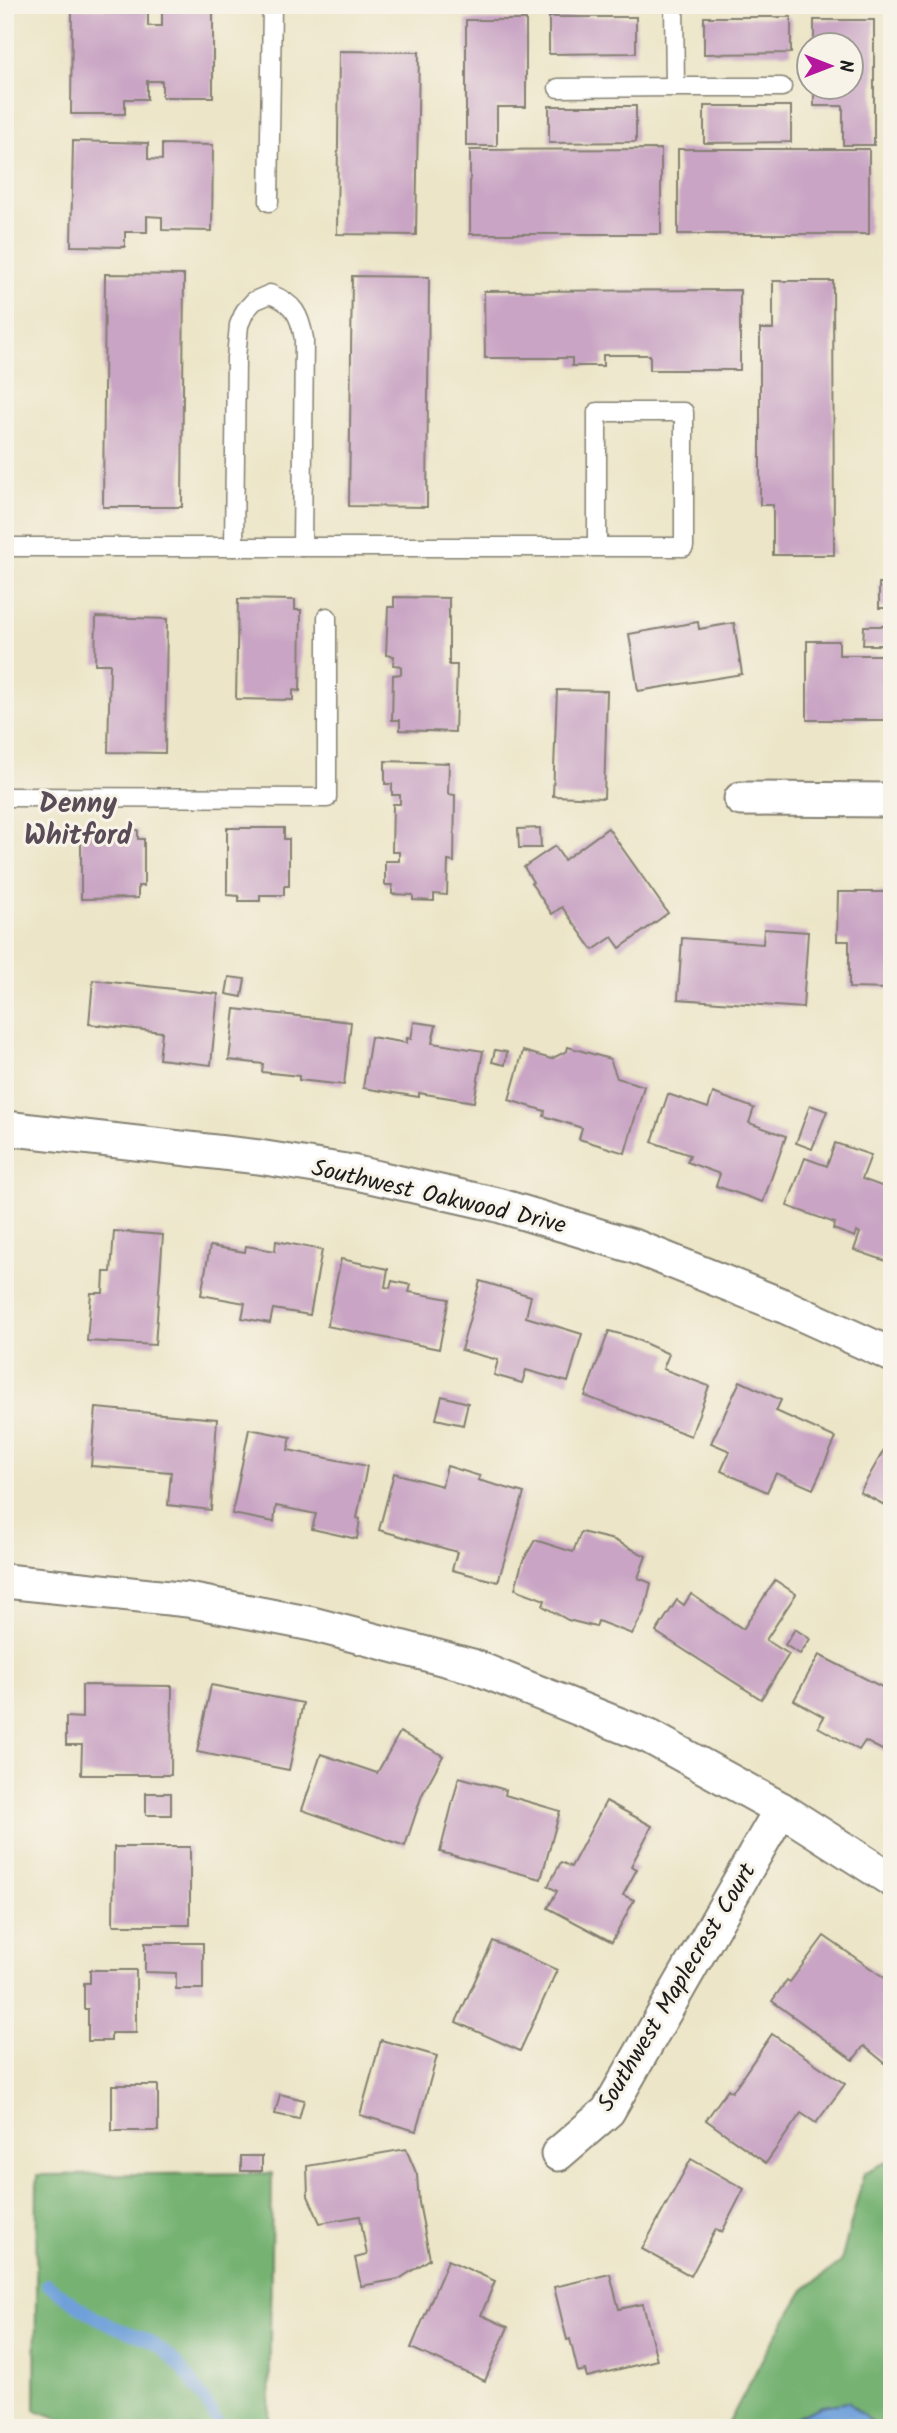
<svg xmlns="http://www.w3.org/2000/svg" width="897" height="2433" viewBox="0 0 897 2433" font-family="Kalam,sans-serif">
  <rect width="100%" height="100%" fill="#f7f3e8"/>
  <filter id="ink" filterUnits="userSpaceOnUse"><feTurbulence type="fractalNoise" baseFrequency=".0143" numOctaves="2"/><feDisplacementMap in="SourceGraphic" scale="14" xChannelSelector="R" yChannelSelector="G"/><feConvolveMatrix kernelMatrix="1 2 1 2 8 2 1 2 1" color-interpolation-filters="sRGB"/></filter>
  <filter id="wash" filterUnits="userSpaceOnUse"><feTurbulence type="fractalNoise" baseFrequency=".00686" numOctaves="4" result="noise"/><feDisplacementMap in="SourceGraphic" scale="28" xChannelSelector="R" yChannelSelector="G"/><feGaussianBlur stdDeviation="1.57" result="paint"/><feColorMatrix in="noise" values="0 0 0 0 0 0 0 0 0 0 0 0 0 0 0 0 0 1.4 0 .05"/><feComposite in="paint" operator="in"/></filter>
  <g filter="url(#wash)">
    <rect width="100%" height="100%" fill="#ece5c7"/>
    <!-- forest -->
    <g fill="#76b272" stroke="#496747" stroke-width="2">
      <polygon points="886,2162 892,2164 892,2428 726,2428 766,2352 804,2290 841,2262 864,2173"/>
      <polygon points="272,2173 269,2428 87,2428 35,2410 37,2175"/>
    </g>
    <!-- water -->
    <polygon fill="#70a0da" stroke="#465e7b" stroke-width="2" points="848,2402 878,2428 773,2428 822,2406"/>
    <g fill="none" stroke-linecap="round" stroke-linejoin="round">
      <!-- stream -->
      <path stroke="#70a0da" stroke-width="12" d="M 47,2284 C 68,2299 87,2314 110,2325 C 123,2331 138,2334 150,2341 C 183,2362 202,2395 221,2428"/>
    </g>
    <g id="blocks">
      <!-- building -->
      <g fill="#c9a4c4">
        <polygon points="72,8 148,9 148,26 162,26 162,10 213,11 213,97 162,97 162,81 147,81 147,99 125,99 125,114 71,114"/>
        <polygon points="549,17 636,17 636,53 549,54"/>
        <polygon points="704,17 791,17 791,53 704,54"/>
        <polygon points="466,20 526,20 526,107 497,107 497,146 466,146"/>
        <polygon points="814,20 874,20 874,145 843,145 843,106 814,106 814,88 852,88 852,46 814,46"/>
        <polygon points="339,51 419,52 416,235 337,234"/>
        <polygon points="549,106 636,106 636,142 549,143"/>
        <polygon points="704,106 791,106 791,142 704,143"/>
        <polygon points="73,141 148,143 148,159 162,160 162,144 213,145 212,231 162,230 162,217 147,216 147,232 125,232 125,247 71,246"/>
        <polygon points="661,149 661,234 470,234 470,150"/>
        <rect x="678" y="149" width="191" height="85"/>
        <polygon points="105,274 184,275 182,507 103,507"/>
        <polygon points="352,276 429,277 427,507 349,506"/>
        <polygon points="773,281 833,281 834,555 773,555 773,505 760,505 760,329 773,329"/>
        <polygon points="740,290 740,370 650,370 650,355 603,355 603,366 572,366 572,358 485,358 484,291"/>
        <rect x="879" y="583" width="13" height="25"/>
        <polygon points="394,597 449,598 449,665 457,665 455,732 400,730 400,720 392,720 393,675 401,674 401,666 393,665 394,656 386,655 388,607 394,607"/>
        <polygon points="238,599 295,600 295,610 301,610 300,691 293,690 293,700 236,699"/>
        <polygon points="96,617 167,619 165,753 108,752 110,664 95,664"/>
        <polygon points="698,622 699,629 734,623 742,674 638,691 629,634"/>
        <polygon points="864,626 885,626 885,645 863,645"/>
        <polygon points="807,641 839,641 839,655 892,655 892,720 807,720"/>
        <polygon points="557,690 607,691 604,798 553,796"/>
        <polygon points="385,761 449,763 448,794 455,795 454,862 448,861 447,895 434,894 434,901 413,900 413,895 392,894 392,885 385,885 385,861 399,861 399,852 392,852 393,804 400,804 400,795 392,795 392,784 385,784"/>
        <polygon points="227,828 284,828 284,839 289,839 289,886 284,886 284,895 260,895 260,901 239,901 239,896 227,895"/>
        <polygon points="540,828 541,848 519,848 518,829"/>
        <polygon points="608,828 668,913 620,948 612,937 593,950 562,907 552,914 531,883 533,882 524,867 555,846 564,860"/>
        <polygon points="81,830 138,830 138,839 144,839 144,886 138,886 138,898 81,899"/>
        <polygon points="838,892 892,892 892,989 849,988 849,941 837,941"/>
        <polygon points="764,929 808,932 803,1008 678,999 682,938 763,944"/>
        <polygon points="229,977 245,979 242,997 226,994"/>
        <polygon points="93,980 218,994 211,1065 159,1059 162,1032 89,1024"/>
        <polygon points="235,1009 351,1022 344,1085 299,1080 299,1076 262,1072 263,1064 229,1060"/>
        <polygon points="414,1022 436,1025 432,1043 483,1051 474,1102 419,1093 419,1097 363,1088 371,1037 407,1043 407,1038 411,1039"/>
        <polygon points="568,1047 610,1059 617,1078 644,1086 625,1153 579,1139 582,1128 544,1116 545,1111 509,1100 523,1051 551,1059 567,1051"/>
        <polygon points="495,1050 507,1052 505,1065 492,1062"/>
        <polygon points="713,1093 754,1108 749,1123 786,1136 763,1202 716,1186 720,1174 687,1162 690,1155 652,1142 668,1094 708,1108"/>
        <polygon points="810,1105 827,1111 812,1149 796,1143"/>
        <polygon points="835,1143 871,1155 862,1179 892,1190 892,1263 854,1250 860,1233 857,1231 855,1237 833,1229 835,1223 787,1206 805,1158 827,1166"/>
        <polygon points="114,1231 163,1235 155,1345 87,1341 91,1293 103,1293 104,1272 111,1272"/>
        <polygon points="276,1241 322,1250 310,1315 273,1309 270,1323 242,1318 245,1303 201,1295 210,1246 245,1252 246,1246 275,1251"/>
        <polygon points="341,1259 388,1269 385,1287 390,1288 392,1281 411,1285 409,1292 449,1299 439,1349 327,1326"/>
        <polygon points="480,1281 531,1296 526,1317 582,1334 568,1382 526,1370 522,1383 494,1375 498,1360 461,1350"/>
        <polygon points="609,1331 631,1337 669,1354 663,1369 709,1386 691,1436 585,1396"/>
        <polygon points="740,1381 781,1400 776,1411 836,1438 813,1489 776,1473 767,1492 721,1471 730,1451 711,1443"/>
        <polygon points="442,1396 468,1403 463,1425 436,1419"/>
        <polygon points="96,1408 217,1419 211,1510 168,1505 171,1472 91,1466"/>
        <polygon points="249,1429 291,1437 288,1450 367,1466 357,1518 360,1519 357,1539 312,1529 316,1514 276,1506 274,1522 232,1514"/>
        <polygon points="886,1446 892,1449 892,1509 860,1492"/>
        <polygon points="447,1466 480,1476 478,1480 524,1493 498,1582 452,1570 457,1552 379,1530 394,1473 442,1486"/>
        <polygon points="581,1532 614,1540 646,1556 638,1578 651,1583 645,1610 632,1634 598,1621 596,1627 568,1620 543,1606 545,1600 515,1589 522,1563 535,1540 573,1552"/>
        <polygon points="775,1580 796,1594 766,1640 789,1654 761,1699 656,1632 677,1600 684,1605 691,1594 743,1629"/>
        <polygon points="795,1629 810,1639 800,1654 785,1645"/>
        <polygon points="819,1655 892,1692 892,1755 865,1741 859,1750 818,1727 824,1717 794,1700"/>
        <polygon points="82,1685 172,1686 171,1775 81,1775 82,1745 66,1745 66,1717 82,1718"/>
        <polygon points="211,1685 303,1703 289,1770 197,1752"/>
        <polygon points="400,1732 443,1756 422,1795 405,1846 302,1810 321,1754 377,1773"/>
        <polygon points="459,1777 506,1790 505,1795 560,1811 541,1879 440,1852"/>
        <rect x="146" y="1793" width="25" height="22"/>
        <polygon points="606,1801 652,1826 631,1866 637,1869 623,1895 634,1900 612,1942 548,1908 557,1891 548,1886 561,1862 571,1867"/>
        <polygon points="114,1847 190,1847 190,1925 113,1925"/>
        <polygon points="824,1936 892,1983 892,2069 864,2046 853,2060 772,2001 787,1980 790,1982"/>
        <polygon points="493,1941 557,1970 520,2051 456,2022"/>
        <polygon points="145,1943 203,1943 203,1989 176,1989 176,1973 145,1972"/>
        <polygon points="90,1970 136,1970 136,2033 111,2033 111,2041 88,2041 88,2009 84,2009 84,1983 90,1983"/>
        <polygon points="772,2034 845,2084 816,2123 801,2113 766,2163 706,2120 728,2089 732,2092"/>
        <polygon points="381,2040 437,2056 416,2131 360,2115"/>
        <rect x="112" y="2085" width="46" height="46"/>
        <polygon points="280,2094 304,2100 299,2119 275,2114"/>
        <polygon points="406,2149 417,2175 419,2203 430,2259 399,2279 361,2286 355,2258 367,2255 360,2216 320,2223 308,2196 307,2166"/>
        <rect x="241" y="2156" width="21" height="15"/>
        <polygon points="691,2159 744,2189 722,2232 716,2229 691,2276 642,2249"/>
        <polygon points="448,2260 495,2281 481,2315 508,2327 485,2381 411,2348"/>
        <polygon points="610,2274 619,2309 643,2304 657,2360 587,2377 585,2370 578,2372 570,2339 567,2340 554,2287"/>
      </g>
    </g>
  </g>
  <g filter="url(#ink)">
    <use href="#blocks" fill-opacity="0" stroke="#848072" stroke-width="2"/>
    <g fill="none" stroke-linecap="round" stroke-linejoin="round">
      <!-- service casing -->
      <g stroke="#848072" stroke-width="21">
        <g id="service">
          <polyline points="674,5 675,87 782,87"/>
          <polyline points="558,88 675,87"/>
          <polyline points="269,202 272,5"/>
          <path d="M 5,547 C 232,547 458,547 684,547 L 684,412 L 597,412 L 597,547"/>
          <path d="M 234,547 L 236,358 L 239,325 L 245,311 L 254,301 L 270,294 C 294,303 300,315 304,339 L 302,547"/>
          <polyline points="5,797 327,798 327,617"/>
        </g>
      </g>
      <!-- minor casing -->
      <g stroke="#848072" stroke-width="37">
        <g id="minor">
          <polyline points="741,799 892,800"/>
          <polyline points="5,1128 259,1157 352,1172 498,1205 636,1247 786,1307 892,1355"/>
          <polyline points="5,1581 188,1600 312,1624 472,1666 650,1737 781,1809 892,1880"/>
          <polyline points="558,2154 608,2111 781,1809"/>
        </g>
      </g>
      <!-- service -->
      <use href="#service" stroke="#fff" stroke-width="18"/>
      <!-- minor -->
      <use href="#minor" stroke="#fff" stroke-width="33"/>
    </g>
  </g>
  <g text-anchor="middle" stroke-width="6" stroke-linejoin="round" paint-order="stroke">
    <!-- street labels -->
    <g font-size="24" fill="#1c1c1c" stroke="#f7f3e8">
      <text transform="translate(439 1196) rotate(13)" y="8">Southwest Oakwood Drive</text>
      <text transform="translate(676 1987) rotate(-59)" y="8">Southwest Maplecrest Court</text>
    </g>
    <!-- quarter labels -->
    <g font-size="28" font-weight="bold" fill="#594c57" stroke="#f7f3e8">
      <text x="78" y="812">Denny<tspan x="78" dy="32">Whitford</tspan></text>
    </g>
  </g>
  <!-- margin -->
  <rect width="897" height="2433" fill="none" stroke="#f7f3e8" stroke-width="28"/>
  <!-- north arrow -->
  <g transform="translate(830 66) rotate(90)"><circle r="33" fill="#f7f3e8" stroke="#9f9d96" stroke-width="2"/>
  <path d="M0-5L12 26L0 18L-12 26Z" fill="#b5179e"/>
  <text y="-10" font-size="19" font-weight="bold" text-anchor="middle" fill="#1c1c1c">N</text>
  </g>
</svg>
